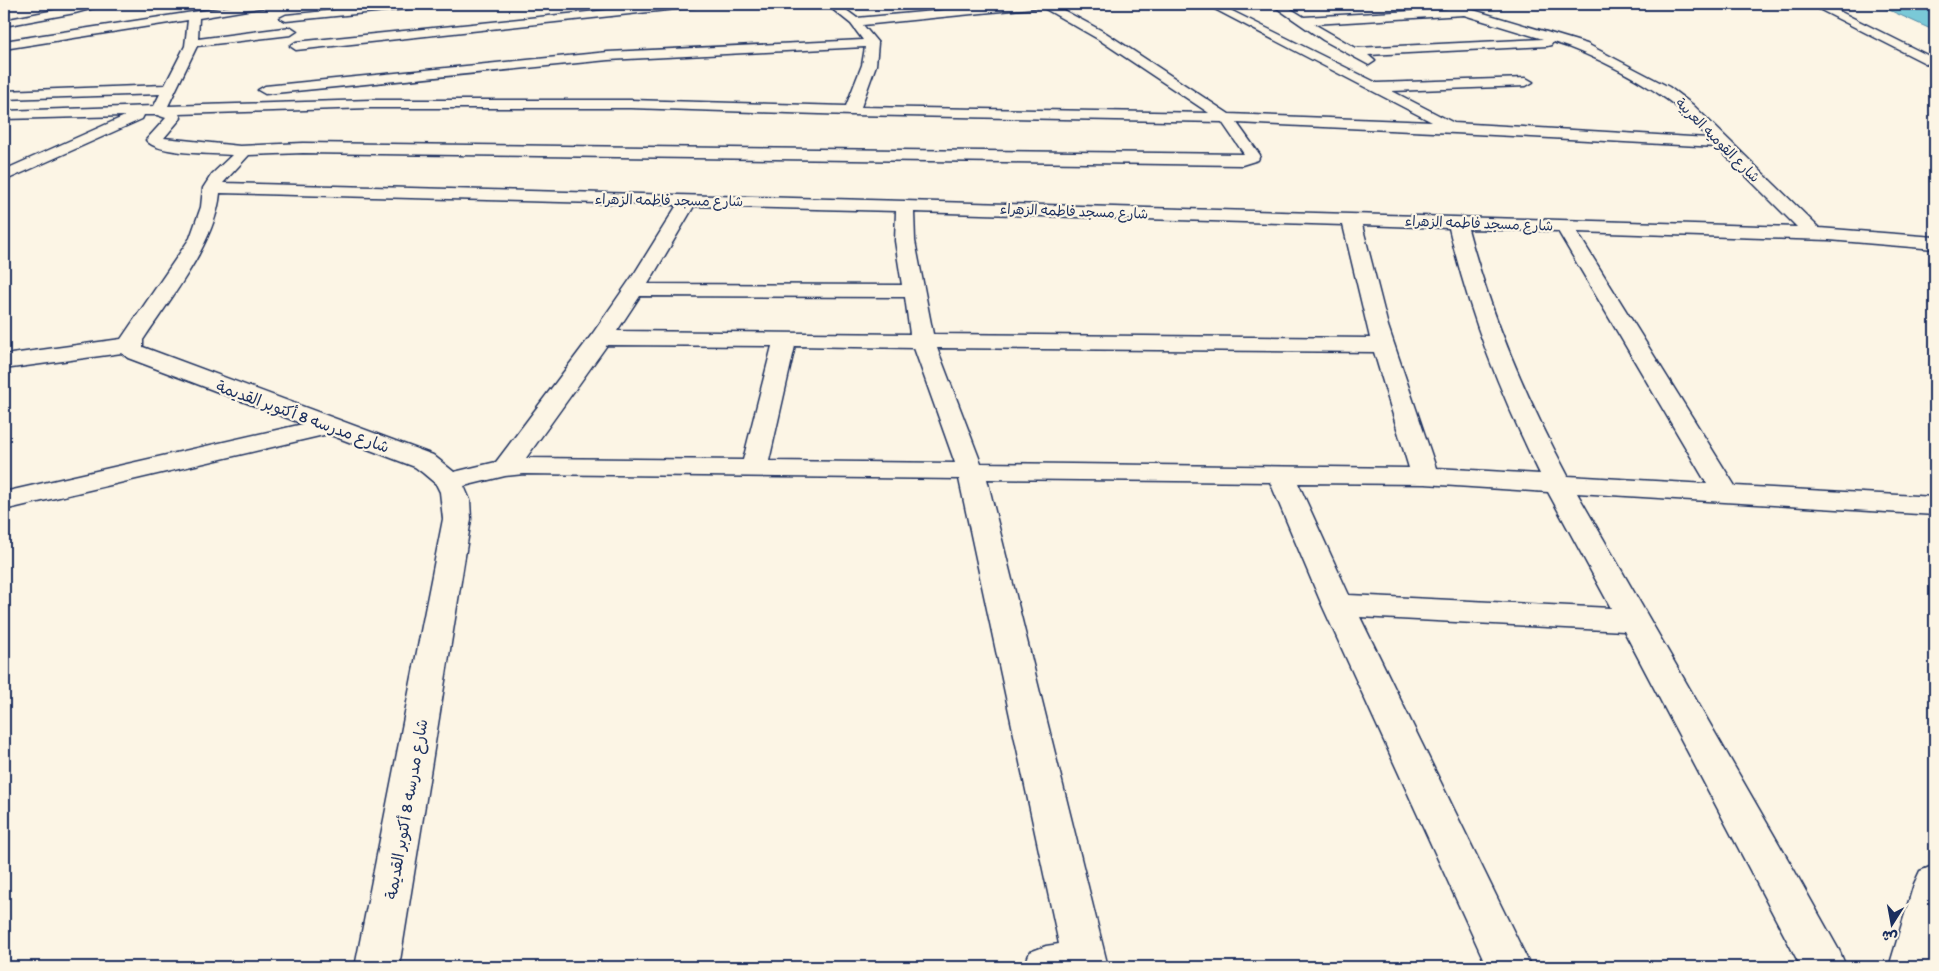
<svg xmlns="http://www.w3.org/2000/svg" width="1939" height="971" viewBox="0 0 1939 971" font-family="Itim,'Playpen Sans Arabic',sans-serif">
  <rect width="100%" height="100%" fill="#fcf5e5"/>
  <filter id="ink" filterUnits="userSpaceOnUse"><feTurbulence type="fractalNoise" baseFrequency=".02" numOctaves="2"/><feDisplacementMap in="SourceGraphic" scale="10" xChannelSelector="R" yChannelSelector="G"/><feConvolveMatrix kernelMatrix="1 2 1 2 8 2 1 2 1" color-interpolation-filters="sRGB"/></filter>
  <g filter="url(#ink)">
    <!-- water -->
    <polygon fill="#7ac9d7" stroke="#548ba7" points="1876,4 1935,4 1935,31"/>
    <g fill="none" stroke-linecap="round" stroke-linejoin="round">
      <!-- street casing -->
      <g stroke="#1b2f5e" stroke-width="3">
        <g id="street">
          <polygon points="85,4 102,4 101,6 75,13 4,26 4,20"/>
          <path d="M 245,4 L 270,4 L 265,7 L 199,18 L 198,39 L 291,27 L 297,31 L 291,35 L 197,46 L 168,106 L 371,100 L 630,100 L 846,106 L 862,65 L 865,47 L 608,60 L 265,94 L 258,90 L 265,86 L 608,52 L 863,40 L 851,24 L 826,4 L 838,4 L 857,18 L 1011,4 L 1052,4 L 1106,33 L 1229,114 L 1432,122 L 1205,4 L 1218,4 L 1377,83 L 1526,78 L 1533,82 L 1526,86 L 1392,91 L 1454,123 L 1708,138 C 1699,128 1691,118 1681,110 C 1648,83 1593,54 1553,42 L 1551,45 L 1547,46 L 1368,55 L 1375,61 L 1369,65 L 1323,40 L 1271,4 L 1283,4 L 1304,17 L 1448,9 L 1437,4 L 1453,4 L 1587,44 L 1669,87 L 1693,105 L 1819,228 L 1935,237 L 1935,249 L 1829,240 L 1577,232 L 1735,486 L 1935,497 L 1935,515 L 1577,493 L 1794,870 L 1840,952 L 1846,967 L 1801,967 L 1624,631 L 1360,617 L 1531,967 L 1487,967 L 1322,605 L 1270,482 L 987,479 L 1108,967 L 1024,967 L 1030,952 L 1046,946 L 1059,944 L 959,479 L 524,474 L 505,476 L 464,486 L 470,500 L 471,519 L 399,967 L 355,967 L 443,519 L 440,492 L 436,484 L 423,473 L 415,467 L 328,434 L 4,510 L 4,492 L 303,424 L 128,358 L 122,353 L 4,369 L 4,355 L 121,339 L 190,238 L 201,207 L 203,188 L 212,174 L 232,155 C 214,153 156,155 146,140 L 166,118 L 157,115 L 144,115 L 142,119 L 4,181 L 4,170 L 125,116 L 4,119 L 4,111 L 154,106 L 160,94 L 4,99 L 4,91 L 165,85 L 185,46 L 188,20 L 4,49 L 4,41 ZM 1042,7 L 1098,39 L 1209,113 L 861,107 L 876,65 L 878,43 L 863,25 ZM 1464,15 L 1543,39 L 1356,48 L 1314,24 ZM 371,108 L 630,108 L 852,115 L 1222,122 L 1244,154 L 303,143 L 240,146 L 164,138 L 181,118 L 179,114 ZM 1237,123 L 1455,133 L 1717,147 L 1797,227 L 905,201 L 223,183 L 249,155 L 303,153 L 1242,165 L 1258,160 L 1260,155 ZM 220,193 L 677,205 L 636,271 L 593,333 L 496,462 L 454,472 L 433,455 L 143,347 L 143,340 C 170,299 216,242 220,193 ZM 694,206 L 896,211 L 895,241 L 902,285 L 648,284 ZM 914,212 L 1343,225 L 1370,338 L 933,334 L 915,241 ZM 1362,225 L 1449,228 C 1470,317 1500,393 1540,474 L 1436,468 L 1388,326 ZM 1468,229 L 1558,231 L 1707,484 L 1568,476 C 1525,395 1492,318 1468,229 ZM 640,296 L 905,297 L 910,334 L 617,331 ZM 607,345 L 772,346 L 743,460 L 526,458 ZM 795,346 L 914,348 L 955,463 L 769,461 ZM 937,348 L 1374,352 L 1409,468 L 981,463 ZM 1298,483 L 1425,484 L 1548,492 L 1611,608 L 1349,595 Z"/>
          <polygon points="395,4 430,4 425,7 286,21 280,18 286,15"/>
          <polygon points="666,4 700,4 695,7 296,50 290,46 296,42"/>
          <polygon points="1812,4 1825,4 1935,59 1935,68 1813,6"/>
          <polygon points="1935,865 1935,959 1933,967 1889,967 1914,884 1920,871"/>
        </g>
      </g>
      <!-- street -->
      <use href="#street" fill="#fcf5e5" fill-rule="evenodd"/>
    </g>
  </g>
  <g text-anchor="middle" stroke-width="4.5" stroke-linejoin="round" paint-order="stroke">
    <!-- far-street labels -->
    <g font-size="14" fill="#1b2f5e" stroke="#fcf5e5">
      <text transform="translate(1718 140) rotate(45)" y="5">شارع القوميه العربية</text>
      <text transform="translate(669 200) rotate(1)" y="5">شارع مسجد فاطمه الزهراء</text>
      <text transform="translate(1074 211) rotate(2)" y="5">شارع مسجد فاطمه الزهراء</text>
      <text transform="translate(1479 223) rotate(2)" y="5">شارع مسجد فاطمه الزهراء</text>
    </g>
    <!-- street labels -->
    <g font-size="16" fill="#1b2f5e" stroke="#fcf5e5">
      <text transform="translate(303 416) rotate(20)" y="6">شارع مدرسه 8 أكتوبر القديمة</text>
      <text transform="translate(406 809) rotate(-80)" y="6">شارع مدرسه 8 أكتوبر القديمة</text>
    </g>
  </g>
  <!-- margin -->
  <rect width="1939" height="971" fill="none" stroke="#fcf5e5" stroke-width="20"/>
  <rect x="10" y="10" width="1919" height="951" fill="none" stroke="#1b2f5e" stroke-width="2" filter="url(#ink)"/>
  <!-- north arrow -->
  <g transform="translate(1892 924) rotate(191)" stroke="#fcf5e5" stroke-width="4" paint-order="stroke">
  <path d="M0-4L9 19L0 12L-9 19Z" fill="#1b2f5e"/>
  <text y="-8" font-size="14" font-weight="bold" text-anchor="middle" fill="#1b2f5e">ش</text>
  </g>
</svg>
